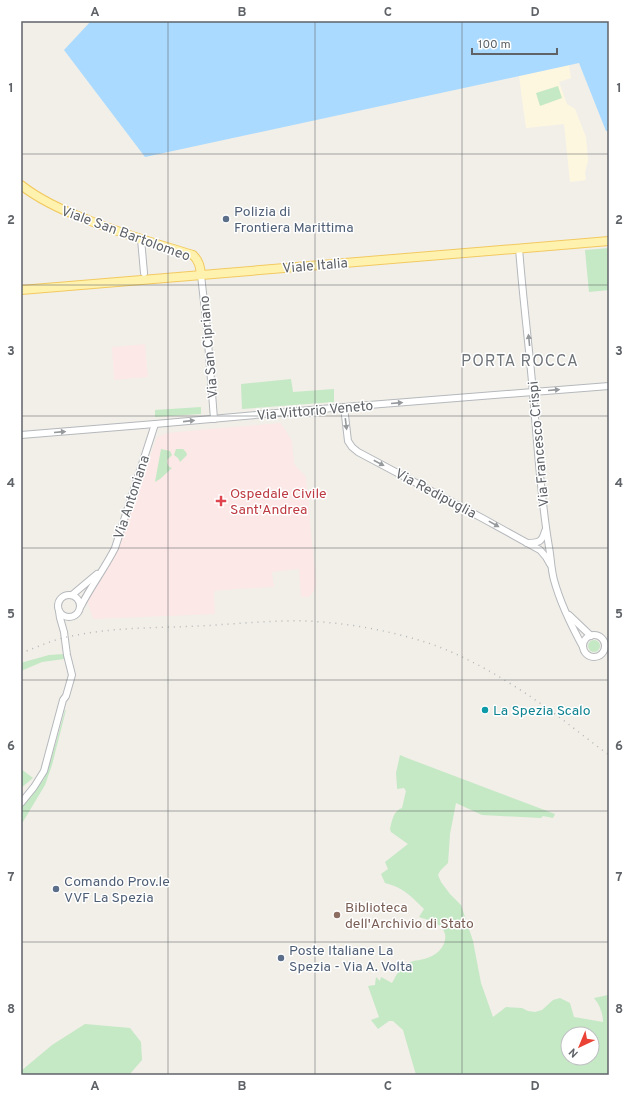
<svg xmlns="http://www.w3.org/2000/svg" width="630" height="1096" viewBox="0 0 630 1096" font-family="Overpass,sans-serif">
  <rect width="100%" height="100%" fill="#f1efe8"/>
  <!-- commercial -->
  <polygon fill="#fef7e0" points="569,65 571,78 559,82 567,104 575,109 586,137 588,160 585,173 586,180 570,182 564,124 526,128 519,76"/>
  <!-- medical -->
  <g fill="#fce8e6">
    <polygon points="145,344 148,377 114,380 112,347"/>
    <polygon points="281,423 292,441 294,464 306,477 316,584 314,591 309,597 301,597 299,569 272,572 274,587 236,589 214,591 215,614 93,619 87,601 117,550 157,437 167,433 209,429"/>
  </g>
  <!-- green -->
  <g fill="#c5e8c5" fill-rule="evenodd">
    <polygon points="558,86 562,98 540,106 536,93"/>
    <polygon points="609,248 609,290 589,292 585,250"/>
    <polygon points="291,379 293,392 334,389 334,402 242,409 241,384"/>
    <polygon points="201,407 201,414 155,417 155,410"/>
    <path d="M 161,449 L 170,451 L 172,455 L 167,460 C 167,464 168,467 172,468 L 160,479 L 155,482 Z"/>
    <polygon points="176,449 183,449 186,452 187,455 180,462 178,458 174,455"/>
    <circle cx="594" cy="646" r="6"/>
    <polygon points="64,654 64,659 42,662 21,671 21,663 24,662 49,655"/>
    <polygon points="65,710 66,710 52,765 45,785 21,825 22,806 44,779 53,753"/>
    <path d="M 400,755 L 407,758 L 555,814 L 553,818 L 543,816 L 541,818 L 482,815 L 456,803 L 450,834 L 448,863 L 440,871 L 438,875 L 441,882 L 450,894 L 461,905 L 473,941 L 481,983 L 493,1017 L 506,1007 L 522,1008 L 528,1011 L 535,1012 L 542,1010 L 553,1000 L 560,998 L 570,1003 L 574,1017 L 603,1022 C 603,1014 600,1005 594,998 L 608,995 L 609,993 L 609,1075 L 416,1075 L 403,1030 L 393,1021 L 389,1021 L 378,1029 L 371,1020 L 379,1017 L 368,986 L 375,985 L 376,977 L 380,981 L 381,977 L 392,983 C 396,976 399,969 405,965 C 413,959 423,961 432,956 C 440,952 447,943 445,934 C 442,923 428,920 419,917 L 424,909 L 422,907 C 410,895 402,887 385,883 L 381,874 L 388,869 L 385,862 L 408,844 L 391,832 L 390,829 C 392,821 393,811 402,808 L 406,791 L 404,788 L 397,789 L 397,787 L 396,773 ZM 568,1034 L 592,1034 L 592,1058 L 568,1058 Z"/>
    <polygon points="21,769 33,778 21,788"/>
    <polygon points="85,1024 130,1028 141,1042 142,1060 129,1075 21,1075 21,1071 52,1045"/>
  </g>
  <!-- water -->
  <polygon fill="#aadaff" points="91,21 609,21 609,131 606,131 579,63 145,157 64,50"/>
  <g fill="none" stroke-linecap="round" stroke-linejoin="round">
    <!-- minor casing -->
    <g stroke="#b5b8bc" stroke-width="8">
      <g id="minor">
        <polyline points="141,239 144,273"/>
        <path d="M 519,248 C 523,301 530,353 534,405 C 538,453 541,500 549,547 C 551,558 551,569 554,580 C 560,602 572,627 583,647"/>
        <polyline points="201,275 207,329 214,419"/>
        <polyline points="344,407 348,441 352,447 358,452 482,518 540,550 546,557 550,564"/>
        <polyline points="21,435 155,424 344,407 609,386"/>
        <path d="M 527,543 C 539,543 542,542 545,531"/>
        <circle cx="69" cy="606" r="11"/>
        <polyline points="72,595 97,574"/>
        <path d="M 81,606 C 91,586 105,568 115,548 L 155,424"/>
        <polyline points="569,615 591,636"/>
        <circle cx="594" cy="646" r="11"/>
        <polyline points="21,803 34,787 44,771 63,700 66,696 72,675 67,655 64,632 60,618 59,611"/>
      </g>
    </g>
    <!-- major casing -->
    <g stroke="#f2c960" stroke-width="10">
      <g id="major">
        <path d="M 21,185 C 41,201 64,211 88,220 C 122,234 157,244 193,255 C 199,261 200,266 201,275"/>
        <polyline points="21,290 609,241"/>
      </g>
    </g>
    <!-- minor -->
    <use href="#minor" stroke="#fff" stroke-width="6"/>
    <!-- major -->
    <use href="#major" stroke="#fff2af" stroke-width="8"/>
    <!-- rail -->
    <path stroke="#b6b7b8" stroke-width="1.5" stroke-dasharray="1 5" stroke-linecap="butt" d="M 21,653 C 38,647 54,639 72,636 C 114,627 158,628 200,626 C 236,624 272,620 307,621 C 347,623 387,630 425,642 C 460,653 500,676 531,697 C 558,715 583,736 609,755"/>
  </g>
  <!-- one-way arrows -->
  <defs><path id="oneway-solid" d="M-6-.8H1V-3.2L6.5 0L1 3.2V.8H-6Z"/></defs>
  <g fill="#979a9d">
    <use href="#oneway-solid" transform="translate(529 340) rotate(-96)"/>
    <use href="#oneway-solid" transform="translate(554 390) rotate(-5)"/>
    <use href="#oneway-solid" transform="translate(397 403) rotate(-5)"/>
    <use href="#oneway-solid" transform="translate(189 421) rotate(-6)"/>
    <use href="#oneway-solid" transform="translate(346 424) rotate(83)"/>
    <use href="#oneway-solid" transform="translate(60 432) rotate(-5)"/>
    <use href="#oneway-solid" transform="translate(379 463) rotate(28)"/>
    <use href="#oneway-solid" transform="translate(494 524) rotate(29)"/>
  </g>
  <!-- grid -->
  <path fill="none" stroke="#5f6368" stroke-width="1" stroke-opacity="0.55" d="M 168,21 L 168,1075M 315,21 L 315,1075M 462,21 L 462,1075M 21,154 L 609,154M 21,285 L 609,285M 21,416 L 609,416M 21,548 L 609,548M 21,680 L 609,680M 21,811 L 609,811M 21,942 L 609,942"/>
  <!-- markers -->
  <g fill="#5c6f8a" stroke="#fff" stroke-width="1.5">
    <circle cx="226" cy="219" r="4"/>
    <circle cx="56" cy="889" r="4"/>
    <circle cx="281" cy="958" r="4"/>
  </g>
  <path fill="#e0444e" stroke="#fff" stroke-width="1.5" d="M219 495h4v4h4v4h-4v4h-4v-4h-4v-4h4z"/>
  <circle fill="#0f9aa8" stroke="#fff" stroke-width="1.5" cx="485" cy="710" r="4"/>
  <circle fill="#8d6e63" stroke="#fff" stroke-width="1.5" cx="337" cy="915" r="4"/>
  <g text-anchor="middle" stroke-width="3" stroke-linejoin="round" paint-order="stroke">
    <!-- service labels -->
    <g font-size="14" fill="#4e5e75" stroke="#fff" text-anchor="start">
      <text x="234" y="216">Polizia di<tspan x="234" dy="16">Frontiera Marittima</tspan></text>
      <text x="64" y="886">Comando Prov.le<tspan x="64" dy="16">VVF La Spezia</tspan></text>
      <text x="289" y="955">Poste Italiane La<tspan x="289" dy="16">Spezia - Via A. Volta</tspan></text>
    </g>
    <!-- street labels -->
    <g font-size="14" fill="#5f6368" stroke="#fff">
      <text transform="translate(126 233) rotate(20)" y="5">Viale San Bartolomeo</text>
      <text transform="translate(315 265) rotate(-5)" y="5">Viale Italia</text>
      <text transform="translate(208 347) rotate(-95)" y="5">Via San Cipriano</text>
      <text transform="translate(315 410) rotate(-5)" y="5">Via Vittorio Veneto</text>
      <text transform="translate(538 444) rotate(-95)" y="5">Via Francesco Crispi</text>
      <text transform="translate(436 493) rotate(28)" y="5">Via Redipuglia</text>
      <text transform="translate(131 497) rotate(-72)" y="5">Via Antoniana</text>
    </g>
    <!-- health labels -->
    <g font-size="14" fill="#be3a42" stroke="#fff" text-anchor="start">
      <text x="230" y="498">Ospedale Civile<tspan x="230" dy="16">Sant'Andrea</tspan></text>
    </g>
    <!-- culture labels -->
    <g font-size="14" fill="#0d838f" stroke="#fff" text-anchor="start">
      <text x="493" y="715">La Spezia Scalo</text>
    </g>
    <!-- education labels -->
    <g font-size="14" fill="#785e54" stroke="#fff" text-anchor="start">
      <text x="345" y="912">Biblioteca<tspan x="345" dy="16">dell'Archivio di Stato</tspan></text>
    </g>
    <!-- quarter labels -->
    <g font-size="16" letter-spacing="1" fill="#70757a" stroke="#fff">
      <text x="520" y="366">PORTA ROCCA</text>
    </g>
  </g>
  <!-- border -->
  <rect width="630" height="1096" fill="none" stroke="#ffffff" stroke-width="44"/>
  <!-- north arrow -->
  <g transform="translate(580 1046) rotate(224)"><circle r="19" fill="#ffffff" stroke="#bfc1c3"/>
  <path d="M0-3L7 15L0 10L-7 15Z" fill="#ea4335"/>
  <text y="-6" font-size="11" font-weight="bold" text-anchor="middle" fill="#5f6368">N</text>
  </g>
  <!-- scale -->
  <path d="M472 48v6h85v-6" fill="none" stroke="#5f6368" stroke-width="2"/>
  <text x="478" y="48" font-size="12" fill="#5f6368" stroke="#ffffff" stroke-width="3" paint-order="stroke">100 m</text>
  <rect x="22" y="22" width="586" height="1052" fill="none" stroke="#5f6368" stroke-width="1.5"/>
  <g font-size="13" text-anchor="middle" font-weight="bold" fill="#5f6368">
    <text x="95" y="16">A</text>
    <text x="242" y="16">B</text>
    <text x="388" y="16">C</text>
    <text x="535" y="16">D</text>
    <text x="11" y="92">1</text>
    <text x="619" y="92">1</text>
    <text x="11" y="224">2</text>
    <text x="619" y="224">2</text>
    <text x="11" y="355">3</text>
    <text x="619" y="355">3</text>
    <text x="11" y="487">4</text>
    <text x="619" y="487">4</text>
    <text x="11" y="618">5</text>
    <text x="619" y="618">5</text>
    <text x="11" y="750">6</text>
    <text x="619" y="750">6</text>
    <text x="11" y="881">7</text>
    <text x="619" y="881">7</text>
    <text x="11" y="1013">8</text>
    <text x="619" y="1013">8</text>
    <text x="95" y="1090">A</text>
    <text x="242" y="1090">B</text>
    <text x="388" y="1090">C</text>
    <text x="535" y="1090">D</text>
  </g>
</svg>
